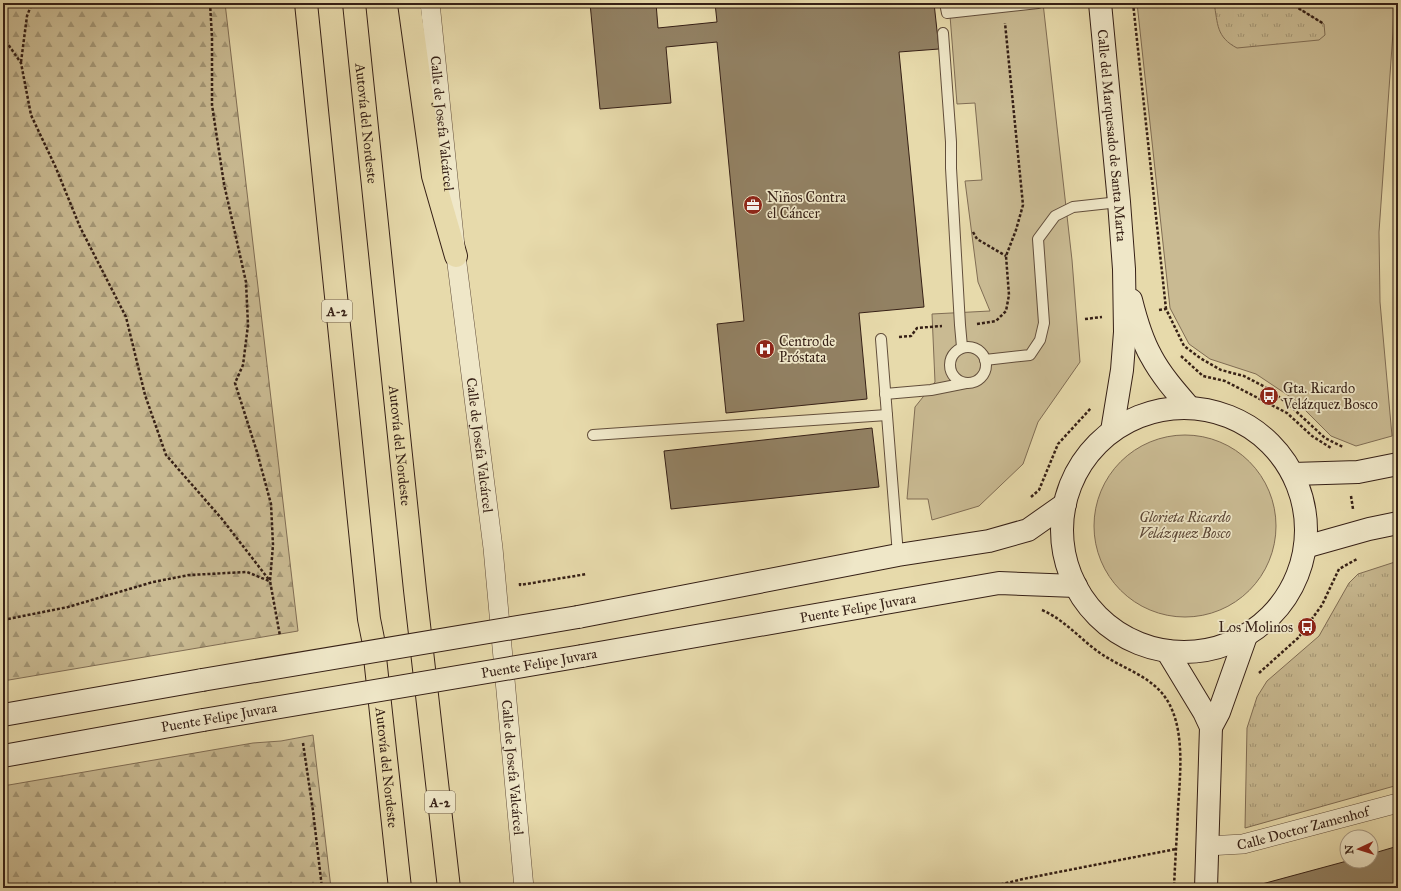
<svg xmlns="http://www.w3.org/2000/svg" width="1401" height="891" viewBox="0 0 1401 891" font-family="'IM FELL Great Primer',serif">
  <defs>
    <pattern id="forest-firs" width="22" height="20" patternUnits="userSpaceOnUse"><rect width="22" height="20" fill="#c9ba92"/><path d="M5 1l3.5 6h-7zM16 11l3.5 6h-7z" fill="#a49776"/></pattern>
    <pattern id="park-tufts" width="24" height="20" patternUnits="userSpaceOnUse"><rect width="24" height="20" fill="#c9ba92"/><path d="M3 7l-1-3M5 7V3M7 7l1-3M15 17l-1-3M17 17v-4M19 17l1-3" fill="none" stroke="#a49776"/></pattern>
  </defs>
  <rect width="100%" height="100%" fill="#e7daab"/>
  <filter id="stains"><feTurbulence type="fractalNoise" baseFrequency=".005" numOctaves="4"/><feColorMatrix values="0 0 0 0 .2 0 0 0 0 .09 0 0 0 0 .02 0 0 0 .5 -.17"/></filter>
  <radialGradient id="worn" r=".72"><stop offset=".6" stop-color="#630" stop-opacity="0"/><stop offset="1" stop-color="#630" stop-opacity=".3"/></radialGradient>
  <!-- green -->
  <g fill="#c9ba92" stroke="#806d54">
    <polygon points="949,3 1043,3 1072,260 1080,362 1038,422 1023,464 979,506 932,520 928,499 907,499 915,407 935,382 932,314 990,311 978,282 965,181 982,180 975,103 957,104"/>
    <polygon points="1137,3 1394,3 1393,32 1379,232 1380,302 1392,436 1356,446 1331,436 1295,400 1256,374 1210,359 1189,344 1170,308"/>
    <circle cx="1185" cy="526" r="91"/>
  </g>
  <!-- forest -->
  <g fill="url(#forest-firs)" stroke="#806d54">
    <polygon points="3,3 225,3 298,631 3,681"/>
    <polygon points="313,735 331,888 3,888 3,786 253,743 281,741"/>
  </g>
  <!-- park -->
  <g fill="url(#park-tufts)" stroke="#806d54">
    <path d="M 1214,3 L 1290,3 L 1324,24 L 1325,35 L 1319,40 L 1237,48 C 1216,37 1218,24 1214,3 Z"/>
    <polygon points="1398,561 1398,785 1245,828 1247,728 1257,697 1267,681 1319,636 1349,583 1358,574"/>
  </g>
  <!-- building -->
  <g fill="#928163" stroke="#362016">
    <polygon points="590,3 656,3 658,28 717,22 715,3 934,3 939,49 899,52 924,307 859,313 867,399 726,413 717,324 744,321 717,42 666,47 671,103 600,109"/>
    <polygon points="872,428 879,487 671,509 664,451"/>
    <polygon points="1398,846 1398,888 1262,888 1262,884 1347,861 1371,861 1371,854"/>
  </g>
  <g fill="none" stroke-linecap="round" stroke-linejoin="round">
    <!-- lane casing -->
    <g stroke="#624e3b" stroke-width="12">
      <g id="lane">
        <polyline points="945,3 947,13 1038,3"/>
        <polyline points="943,33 951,142 951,168 960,325 962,347"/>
        <polyline points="881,339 898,555"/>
        <circle cx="968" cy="365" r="18"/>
        <polyline points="985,360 1030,355 1040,340 1044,323 1038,239 1055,216 1073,207 1119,202"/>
        <polyline points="885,394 931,390 966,383"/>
        <polyline points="593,435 887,415"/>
      </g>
    </g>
    <!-- street casing -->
    <g stroke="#624e3b" stroke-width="20">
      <g id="street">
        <path id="s1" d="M 430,3 L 456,256 L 493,548 L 524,888"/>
        <path id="s2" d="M 1207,846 L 1243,844 L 1398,803"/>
      </g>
    </g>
    <!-- secondary casing -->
    <g stroke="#362016" stroke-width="24">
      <g id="secondary">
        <path id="s3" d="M 1100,3 L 1119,202 L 1124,269 L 1125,332 L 1122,370 L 1112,431"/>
        <path d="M 1131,300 C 1135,316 1143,342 1151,356 C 1161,375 1176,392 1190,408"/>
        <circle cx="1184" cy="530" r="122"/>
        <polyline points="1293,474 1358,472 1398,464"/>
        <polyline points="1305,547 1369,529 1398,523"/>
        <polyline points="578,617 898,555 989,541 1028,530 1065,504"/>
        <polyline points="1167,651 1204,712 1211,727 1206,888"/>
        <path id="s4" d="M 582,656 L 999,583 L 1076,586"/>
        <polyline points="3,715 202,680"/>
        <polyline points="1211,727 1219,712 1246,636"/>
        <polyline points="3,756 203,720"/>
      </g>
    </g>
    <!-- highway casing -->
    <g stroke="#362016" stroke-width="24">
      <g id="highway">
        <path id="s5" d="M 306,3 L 369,619 L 373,639 L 400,888"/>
        <path id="s6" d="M 354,3 L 415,590 L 449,888"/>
        <polyline points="409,3 433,176 456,256"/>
      </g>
    </g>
    <!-- path -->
    <g stroke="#362016" stroke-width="2.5" stroke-dasharray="3 2" stroke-linecap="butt">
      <polyline points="210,3 212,38 212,105 224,184 246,282 248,325 243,365 235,383 257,452 271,504 273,545 270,581 280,636"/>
      <polyline points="1133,3 1166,309"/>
      <polyline points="1290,3 1324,24"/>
      <polyline points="3,37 21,63 31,115 56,168 80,227 126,317 145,395 166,455 222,519 270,581"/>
      <polyline points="21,62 27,16 32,3"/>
      <polyline points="973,232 977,239 1006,256"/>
      <polyline points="1159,310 1166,309 1184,346 1200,358 1221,370 1244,376 1267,388 1287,403 1325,438 1343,447"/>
      <polyline points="1085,319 1102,317"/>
      <polyline points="977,324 996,321 1006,311 1009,295 1006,256 1016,230 1023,205 1005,23"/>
      <polyline points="899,337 911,336 917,328 942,326"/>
      <polyline points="1181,356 1203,376 1225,381 1287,413 1312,436 1331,448"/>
      <polyline points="1351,496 1353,509"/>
      <polyline points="1031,497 1039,490 1058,444 1091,408"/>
      <polyline points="520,583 520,585 587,574"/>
      <path d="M 1042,610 C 1065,620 1080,639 1100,653 C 1120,667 1145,674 1161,692 C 1187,721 1180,774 1178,809 C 1177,836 1175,862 1174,888"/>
      <polyline points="3,620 68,607 153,582 189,575 247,572 269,581"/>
      <polyline points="1259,673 1298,638 1322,605 1339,569 1357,559 1357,558"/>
      <polyline points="303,743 313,811 322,888"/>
      <polyline points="986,888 1023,879 1176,849"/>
    </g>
    <!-- lane -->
    <use href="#lane" stroke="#efe7c8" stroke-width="10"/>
    <!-- street -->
    <use href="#street" stroke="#efe7c8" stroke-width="19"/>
    <!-- secondary -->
    <use href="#secondary" stroke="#efe7c8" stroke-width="22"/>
    <!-- highway -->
    <use href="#highway" stroke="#e7daab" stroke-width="22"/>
    <!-- secondary-bridge casing -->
    <g stroke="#362016" stroke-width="24" stroke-linecap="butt">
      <g id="secondary-bridge">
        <polyline points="202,680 578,617"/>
        <polyline points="203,720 582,656"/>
      </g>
    </g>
    <!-- secondary-bridge -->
    <use href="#secondary-bridge" stroke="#efe7c8" stroke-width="22"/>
  </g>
  <!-- icons -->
  <defs>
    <g id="office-disc" transform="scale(1)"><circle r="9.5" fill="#8f2418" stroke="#efe7c8"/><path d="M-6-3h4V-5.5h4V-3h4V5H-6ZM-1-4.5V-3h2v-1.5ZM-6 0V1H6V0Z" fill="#fff"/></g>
    <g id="hospital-disc" transform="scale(1)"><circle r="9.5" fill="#8f2418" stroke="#efe7c8"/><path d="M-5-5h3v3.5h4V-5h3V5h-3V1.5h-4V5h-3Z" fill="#fff"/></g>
    <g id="bus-disc" transform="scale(1)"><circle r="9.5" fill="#8f2418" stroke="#efe7c8"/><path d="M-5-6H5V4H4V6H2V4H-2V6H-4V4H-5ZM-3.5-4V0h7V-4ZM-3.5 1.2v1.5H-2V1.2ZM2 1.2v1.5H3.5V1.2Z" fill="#fff"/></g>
  </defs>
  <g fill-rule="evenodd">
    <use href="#office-disc" x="753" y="205"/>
    <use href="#hospital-disc" x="765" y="349"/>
    <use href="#bus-disc" x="1269" y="396"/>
    <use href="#bus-disc" x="1307" y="627"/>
  </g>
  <g text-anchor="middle" stroke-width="3.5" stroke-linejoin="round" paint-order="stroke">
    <!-- shield labels -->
    <g fill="#efe7c8" stroke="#6e5c4b" stroke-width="1">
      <rect x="322" y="300" width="30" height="22" rx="3"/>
      <rect x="425" y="791" width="30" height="22" rx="3"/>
    </g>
    <g font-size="13" font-weight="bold" fill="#362016">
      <text x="337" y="316">A-2</text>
      <text x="440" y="807">A-2</text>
    </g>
    <!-- street labels -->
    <g font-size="14" fill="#362016" stroke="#efe7c8">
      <text dy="5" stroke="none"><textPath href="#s6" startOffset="121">Autovía del Nordeste</textPath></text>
      <text dy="5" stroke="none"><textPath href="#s1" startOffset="121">Calle de Josefa Valcárcel</textPath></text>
      <text dy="5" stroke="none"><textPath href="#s3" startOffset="133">Calle del Marquesado de Santa Marta</textPath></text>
      <text dy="5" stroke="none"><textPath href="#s1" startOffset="445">Calle de Josefa Valcárcel</textPath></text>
      <text dy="5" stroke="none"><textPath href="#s6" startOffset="445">Autovía del Nordeste</textPath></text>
      <text dy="5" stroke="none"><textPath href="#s4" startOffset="280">Puente Felipe Juvara</textPath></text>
      <text transform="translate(539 663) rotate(-10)" y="5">Puente Felipe Juvara</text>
      <text transform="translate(219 717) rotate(-10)" y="5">Puente Felipe Juvara</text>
      <text dy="5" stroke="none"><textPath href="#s1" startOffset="769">Calle de Josefa Valcárcel</textPath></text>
      <text dy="5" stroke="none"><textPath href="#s5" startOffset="769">Autovía del Nordeste</textPath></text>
      <text dy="5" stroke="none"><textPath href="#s2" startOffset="98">Calle Doctor Zamenhof</textPath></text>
    </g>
    <!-- poi labels -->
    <g font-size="14" fill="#362016" stroke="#efe7c8" text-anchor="start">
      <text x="767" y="202">Niños Contra<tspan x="767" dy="16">el Cáncer</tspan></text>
      <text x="779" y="346">Centro de<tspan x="779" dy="16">Próstata</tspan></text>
      <text x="1283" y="393">Gta. Ricardo<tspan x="1283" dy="16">Velázquez Bosco</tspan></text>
      <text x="1293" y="632" text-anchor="end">Los Molinos</text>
    </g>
    <!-- park labels -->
    <g font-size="14" font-style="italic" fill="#5b4635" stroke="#efe7c8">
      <text x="1185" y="522">Glorieta Ricardo<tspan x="1185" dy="16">Velázquez Bosco</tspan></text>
    </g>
  </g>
  <!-- margin -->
  <rect width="1401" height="891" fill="none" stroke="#e7daab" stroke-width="16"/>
  <rect x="4" y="4" width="1393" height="883" fill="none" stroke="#362016" stroke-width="2"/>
  <rect x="8" y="8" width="1385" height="875" fill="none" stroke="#362016"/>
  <!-- north arrow -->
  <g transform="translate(1359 849) rotate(266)"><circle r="19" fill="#efe7c8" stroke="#a59781"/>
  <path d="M0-3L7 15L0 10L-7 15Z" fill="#8f2418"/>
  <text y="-6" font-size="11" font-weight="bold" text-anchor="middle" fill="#362016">N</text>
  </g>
  <rect width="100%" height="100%" filter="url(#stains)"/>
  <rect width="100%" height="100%" fill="url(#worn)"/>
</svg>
